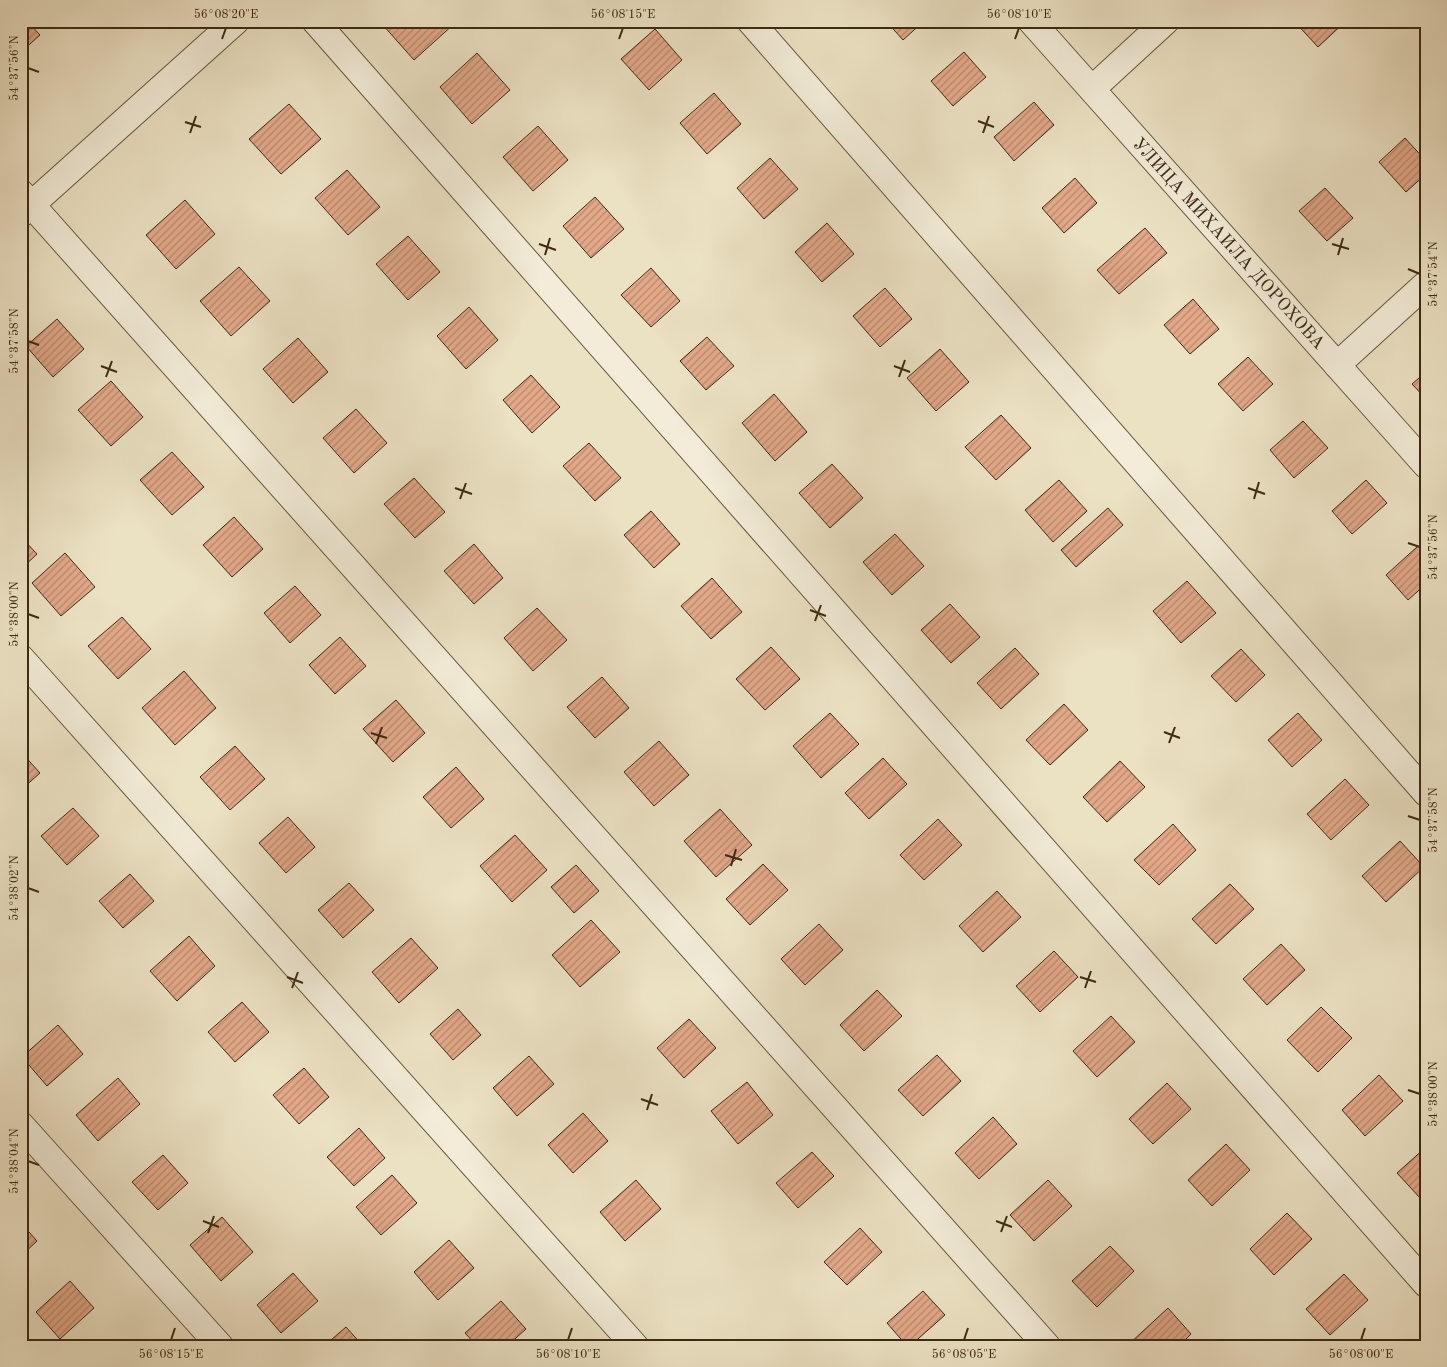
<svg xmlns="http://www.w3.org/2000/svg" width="1447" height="1367" viewBox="0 0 1447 1367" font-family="'Old Standard TT',serif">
  <defs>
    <pattern id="building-hatch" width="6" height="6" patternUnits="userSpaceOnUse" patternTransform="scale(1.25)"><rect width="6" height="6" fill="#e2a888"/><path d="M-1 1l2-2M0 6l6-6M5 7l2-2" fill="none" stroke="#b8896e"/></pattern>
  </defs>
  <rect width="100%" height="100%" fill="#ebe1c3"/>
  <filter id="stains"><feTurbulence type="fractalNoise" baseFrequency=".004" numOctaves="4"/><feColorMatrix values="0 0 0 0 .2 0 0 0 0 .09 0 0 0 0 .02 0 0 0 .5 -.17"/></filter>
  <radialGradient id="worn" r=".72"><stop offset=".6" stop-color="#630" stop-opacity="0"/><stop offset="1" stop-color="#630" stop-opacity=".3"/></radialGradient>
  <!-- building -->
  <g fill="url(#building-hatch)" stroke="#3d2a12">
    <polygon points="21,21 27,21 40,35 21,52"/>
    <polygon points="385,21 451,21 454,24 414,60 382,24"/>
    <polygon points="886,21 924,21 903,40"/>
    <polygon points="1294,21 1346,21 1318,47"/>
    <polygon points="655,29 682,60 649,90 621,59"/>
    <polygon points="964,52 986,77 953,106 931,81"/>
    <polygon points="477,53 510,90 472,124 440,87"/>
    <polygon points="714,93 741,124 707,154 680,123"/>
    <polygon points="1034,102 1054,125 1014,161 994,137"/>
    <polygon points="289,104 321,139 281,174 249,139"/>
    <polygon points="538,126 568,160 533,191 503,157"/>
    <polygon points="1405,138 1426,161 1426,174 1406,192 1379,162"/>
    <polygon points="770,158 798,189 764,219 737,188"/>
    <polygon points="347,170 380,207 348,235 315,198"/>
    <polygon points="1075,178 1097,203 1064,233 1042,208"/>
    <polygon points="1325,188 1353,218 1327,241 1299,211"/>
    <polygon points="595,197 624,229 591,258 563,226"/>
    <polygon points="185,200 215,234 176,269 146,235"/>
    <polygon points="827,223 854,254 822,282 795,252"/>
    <polygon points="1145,228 1167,253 1119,294 1097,270"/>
    <polygon points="408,236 440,272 408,300 376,264"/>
    <polygon points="239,267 270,301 231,336 200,301"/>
    <polygon points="651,268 680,301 651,327 621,295"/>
    <polygon points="885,288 912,319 880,347 853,316"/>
    <polygon points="1193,299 1219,329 1190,354 1164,325"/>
    <polygon points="469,307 498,340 466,369 437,336"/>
    <polygon points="57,319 84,349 53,377 26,346"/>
    <polygon points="707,337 734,366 706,390 680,361"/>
    <polygon points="298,338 328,372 293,403 263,369"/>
    <polygon points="940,349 969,382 936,411 907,378"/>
    <polygon points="1248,357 1273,384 1243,411 1218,384"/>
    <polygon points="1426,372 1426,399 1412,384"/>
    <polygon points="531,375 560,407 532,433 503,400"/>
    <polygon points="111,381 143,417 111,446 78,410"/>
    <polygon points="774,394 807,432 775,461 742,423"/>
    <polygon points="356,409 387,443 354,473 323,438"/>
    <polygon points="1001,415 1031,448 996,480 965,447"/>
    <polygon points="1303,421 1328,448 1294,478 1270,450"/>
    <polygon points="589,443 621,478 595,501 563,466"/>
    <polygon points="172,452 204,487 172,515 140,480"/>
    <polygon points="832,464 863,498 830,528 799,493"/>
    <polygon points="414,478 445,512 415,538 384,504"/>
    <polygon points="1059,480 1087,511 1053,542 1025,510"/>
    <polygon points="1366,480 1387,503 1352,534 1332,511"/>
    <polygon points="1108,508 1123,525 1076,567 1061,550"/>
    <polygon points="651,511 680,544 654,568 624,535"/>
    <polygon points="234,517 263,549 232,577 203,545"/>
    <polygon points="895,534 924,566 892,595 863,562"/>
    <polygon points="21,537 37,554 21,569"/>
    <polygon points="474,544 503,578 474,604 444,571"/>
    <polygon points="1418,546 1426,555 1426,584 1408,600 1386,575"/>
    <polygon points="65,553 95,587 61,616 32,583"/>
    <polygon points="712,578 742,612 711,639 681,606"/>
    <polygon points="1187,581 1216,613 1181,643 1153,611"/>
    <polygon points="295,586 321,615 290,643 264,613"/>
    <polygon points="950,604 980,637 951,663 921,630"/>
    <polygon points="537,608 567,640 533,671 504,638"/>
    <polygon points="122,617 151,649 118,679 88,646"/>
    <polygon points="340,637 366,666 335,694 309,665"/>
    <polygon points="771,647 800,679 765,710 736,679"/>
    <polygon points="1015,648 1039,674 1001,709 977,683"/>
    <polygon points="1241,649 1265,675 1236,702 1211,676"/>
    <polygon points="184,671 216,708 175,745 142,708"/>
    <polygon points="602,677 629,708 595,738 567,707"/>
    <polygon points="396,700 425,733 393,762 363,729"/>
    <polygon points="1064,704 1088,730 1050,765 1026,740"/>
    <polygon points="830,713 859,744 821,778 793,746"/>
    <polygon points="1298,713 1322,740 1292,767 1268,740"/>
    <polygon points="659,741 689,775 654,806 624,772"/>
    <polygon points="235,746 265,779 230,810 200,777"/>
    <polygon points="21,752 40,773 21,790"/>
    <polygon points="883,758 907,784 869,819 845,793"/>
    <polygon points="1120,761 1145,787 1107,822 1083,797"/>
    <polygon points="456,767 484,799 451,828 423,797"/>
    <polygon points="1345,779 1369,805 1331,840 1307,814"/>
    <polygon points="73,808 99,836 67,865 41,836"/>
    <polygon points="720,809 752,845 716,877 684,841"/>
    <polygon points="288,817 315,847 286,873 259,843"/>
    <polygon points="938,819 962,845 924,880 900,855"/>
    <polygon points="1173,824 1196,850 1159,885 1134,860"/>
    <polygon points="515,835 547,870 512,902 480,866"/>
    <polygon points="1400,841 1424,867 1386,902 1362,876"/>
    <polygon points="763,864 788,890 750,925 726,899"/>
    <polygon points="576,865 599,891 574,913 551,887"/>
    <polygon points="130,874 154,901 123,928 99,901"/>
    <polygon points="349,883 374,910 343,938 318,910"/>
    <polygon points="1230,884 1254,909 1216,944 1192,919"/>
    <polygon points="997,891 1021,917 983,952 959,926"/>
    <polygon points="591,920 620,952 580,987 552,955"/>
    <polygon points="819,924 843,950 805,985 781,959"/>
    <polygon points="189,936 215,966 177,1001 150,971"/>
    <polygon points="411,938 438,968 399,1003 372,972"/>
    <polygon points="1281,944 1305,970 1267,1005 1243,979"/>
    <polygon points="1054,951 1078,977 1040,1012 1016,986"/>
    <polygon points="21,987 28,994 21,1000"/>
    <polygon points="877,990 902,1016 864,1051 840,1025"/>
    <polygon points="242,1002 269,1032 235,1062 208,1032"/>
    <polygon points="1321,1007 1352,1038 1318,1072 1287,1040"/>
    <polygon points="458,1009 481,1035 453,1060 430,1034"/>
    <polygon points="1111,1016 1135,1042 1097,1077 1073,1051"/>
    <polygon points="689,1019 716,1048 684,1078 657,1048"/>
    <polygon points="58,1025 83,1054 47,1086 22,1057"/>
    <polygon points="937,1055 961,1081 923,1116 898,1090"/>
    <polygon points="529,1056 554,1084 517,1116 493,1088"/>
    <polygon points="304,1068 329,1097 299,1124 273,1095"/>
    <polygon points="1379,1075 1403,1101 1365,1136 1342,1110"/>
    <polygon points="118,1078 140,1104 98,1141 76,1115"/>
    <polygon points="747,1082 773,1115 738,1144 711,1111"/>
    <polygon points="1167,1083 1191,1109 1153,1144 1129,1119"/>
    <polygon points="583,1113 608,1141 573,1173 548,1145"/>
    <polygon points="993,1117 1017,1144 979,1179 955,1153"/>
    <polygon points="359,1128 385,1158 354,1186 327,1157"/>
    <polygon points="1226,1144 1250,1170 1212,1206 1188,1180"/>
    <polygon points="1426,1147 1426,1195 1421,1199 1397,1173"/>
    <polygon points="812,1152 834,1176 798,1208 776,1183"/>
    <polygon points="163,1155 188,1183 158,1210 132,1182"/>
    <polygon points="392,1175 417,1203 381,1235 356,1207"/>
    <polygon points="636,1180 661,1209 625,1241 600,1212"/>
    <polygon points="1048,1180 1072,1206 1034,1241 1010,1215"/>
    <polygon points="1287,1213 1312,1239 1274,1275 1250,1249"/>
    <polygon points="222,1217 253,1252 221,1281 190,1245"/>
    <polygon points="21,1223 37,1241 21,1256"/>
    <polygon points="860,1228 882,1252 847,1285 824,1262"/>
    <polygon points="449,1240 474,1268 438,1300 414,1272"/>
    <polygon points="1110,1246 1134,1271 1097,1307 1072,1281"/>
    <polygon points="293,1273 318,1301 281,1333 257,1305"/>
    <polygon points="1344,1274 1368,1300 1330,1335 1306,1309"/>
    <polygon points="70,1281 94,1308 60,1339 36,1312"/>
    <polygon points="923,1291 945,1315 910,1346 907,1346 887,1323"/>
    <polygon points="501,1301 526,1329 507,1346 477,1346 465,1333"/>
    <polygon points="1168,1308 1191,1334 1179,1346 1131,1346 1129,1344"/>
    <polygon points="346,1327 363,1346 324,1346"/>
  </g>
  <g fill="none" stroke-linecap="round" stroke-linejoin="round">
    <!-- minor casing -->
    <g stroke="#68583e" stroke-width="28">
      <g id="minor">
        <polyline points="315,21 1426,1284"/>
        <polyline points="750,21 1426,793"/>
        <polyline points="1031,21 1426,465"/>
        <polyline points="1092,89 1166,21"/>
        <polyline points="21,193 1047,1346"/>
        <polyline points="21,214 236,21"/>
        <polyline points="1337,365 1426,284"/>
        <polyline points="21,658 635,1346"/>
        <polyline points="21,1125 220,1346"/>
      </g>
    </g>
    <!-- minor -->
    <use href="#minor" stroke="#f2ecd8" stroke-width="26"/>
  </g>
  <!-- ticks -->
  <path fill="none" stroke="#3d2a12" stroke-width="2" d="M 222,39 L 226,28M 619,39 L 623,28M 1015,39 L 1019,28M 28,68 L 39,72M 978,121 L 994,127M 185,122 L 201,127M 190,133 L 196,116M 983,133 L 989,116M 539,244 L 556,250M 1332,244 L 1349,249M 545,255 L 550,238M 1338,255 L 1343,238M 1408,269 L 1420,274M 28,341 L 39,345M 101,366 L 117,372M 894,366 L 910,372M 106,377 L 112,361M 899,377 L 905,360M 455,488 L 472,494M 1248,488 L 1265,494M 460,499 L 466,483M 1254,499 L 1259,482M 1408,543 L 1420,547M 810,610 L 826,616M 28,614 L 39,618M 815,621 L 821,605M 1164,732 L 1180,738M 371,733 L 387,738M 1169,743 L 1175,727M 376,744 L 382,727M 1408,816 L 1420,820M 725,855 L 742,860M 731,866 L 736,849M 28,888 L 39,892M 287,977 L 303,983M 1080,977 L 1096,982M 292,988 L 298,972M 1085,988 L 1091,971M 1408,1090 L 1420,1094M 641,1099 L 658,1105M 647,1110 L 652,1094M 28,1161 L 39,1165M 203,1221 L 219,1227M 996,1221 L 1012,1227M 1001,1232 L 1007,1216M 208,1233 L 214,1216M 171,1340 L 175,1328M 568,1340 L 572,1328M 964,1340 L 968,1328M 1361,1340 L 1365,1328"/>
  <g text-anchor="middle" stroke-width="4" stroke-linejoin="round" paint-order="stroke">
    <!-- street labels -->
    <g font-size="18" fill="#3d2a12" stroke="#f2ecd8">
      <text transform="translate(1229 243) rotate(48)" y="6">УЛИЦА МИХАИЛА ДОРОХОВА</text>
    </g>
  </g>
  <!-- margin -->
  <rect width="1447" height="1367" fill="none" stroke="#ebe1c3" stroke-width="55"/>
  <rect x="28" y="28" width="1392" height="1312" fill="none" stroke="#3d2a12" stroke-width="2"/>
  <g font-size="12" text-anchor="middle" fill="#3d2a12">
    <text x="226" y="18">56°08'20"E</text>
    <text x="623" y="18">56°08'15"E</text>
    <text x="1019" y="18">56°08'10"E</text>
    <text transform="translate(14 68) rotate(-90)" y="4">54°37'56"N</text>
    <text transform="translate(1433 274) rotate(-90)" y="4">54°37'54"N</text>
    <text transform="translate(14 341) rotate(-90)" y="4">54°37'58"N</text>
    <text transform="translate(1433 547) rotate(-90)" y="4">54°37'56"N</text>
    <text transform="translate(14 614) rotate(-90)" y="4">54°38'00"N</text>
    <text transform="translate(1433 820) rotate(-90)" y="4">54°37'58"N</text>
    <text transform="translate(14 888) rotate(-90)" y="4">54°38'02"N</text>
    <text transform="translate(1433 1094) rotate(-90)" y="4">54°38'00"N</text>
    <text transform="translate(14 1161) rotate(-90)" y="4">54°38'04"N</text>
    <text x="171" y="1358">56°08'15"E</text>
    <text x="568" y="1358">56°08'10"E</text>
    <text x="964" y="1358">56°08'05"E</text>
    <text x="1361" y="1358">56°08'00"E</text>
  </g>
  <rect width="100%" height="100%" filter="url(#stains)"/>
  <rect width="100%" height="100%" fill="url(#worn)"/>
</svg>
